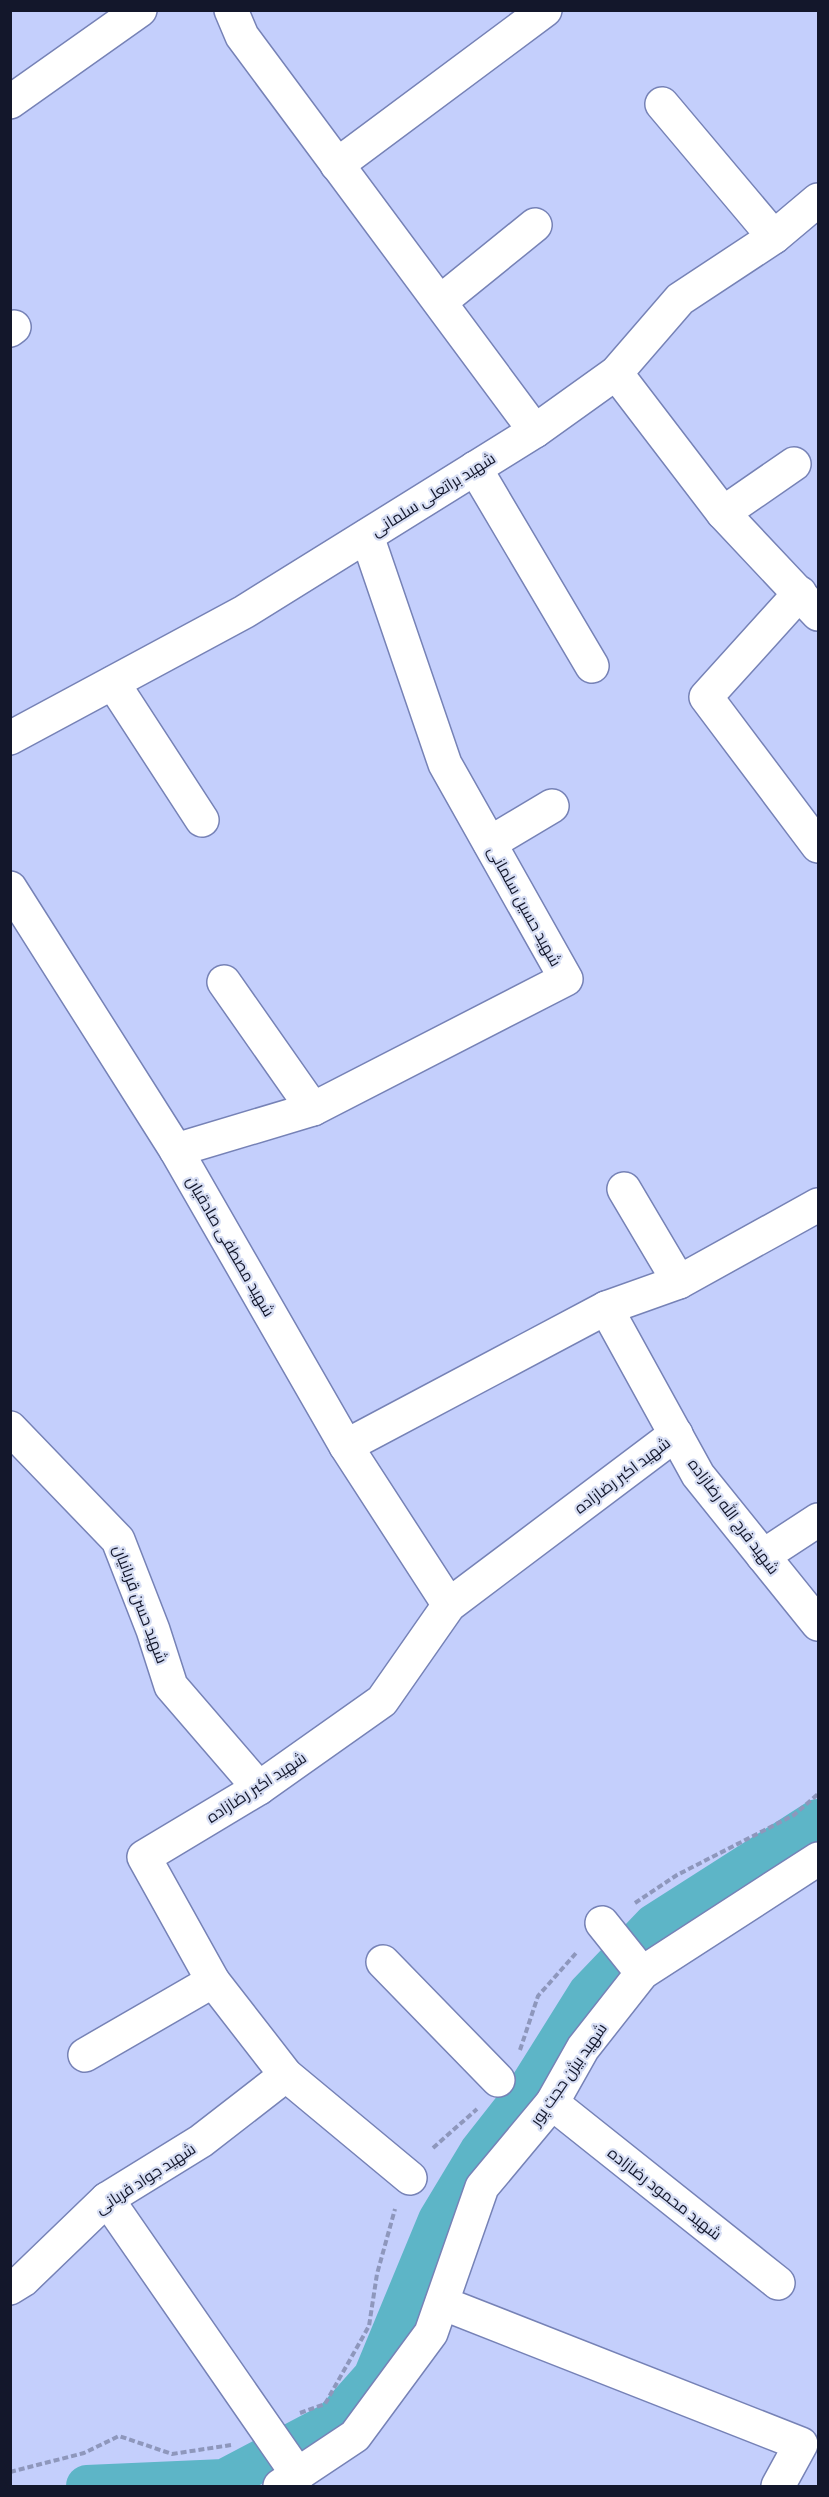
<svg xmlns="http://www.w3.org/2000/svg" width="829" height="2497" viewBox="0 0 829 2497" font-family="'PT Sans Narrow',Cairo,sans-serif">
  <rect width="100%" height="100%" fill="#c4cffc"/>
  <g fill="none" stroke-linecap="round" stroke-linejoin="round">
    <!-- canal -->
    <polyline stroke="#5db5c7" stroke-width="42" points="87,2486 224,2480 334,2422 374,2377 439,2220 480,2152 527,2092 589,1993 654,1925 818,1820"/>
    <!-- minor casing -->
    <g stroke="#7682b6" stroke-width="36">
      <g id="minor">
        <polyline points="231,10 242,36 535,431"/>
        <polyline points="10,102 140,10"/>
        <polyline points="662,104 774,237"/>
        <polyline points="337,165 545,10"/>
        <polyline points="440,302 535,225"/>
        <polyline points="10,330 14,327"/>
        <polyline points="616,373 723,513 818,614"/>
        <polyline points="475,468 592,666"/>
        <polyline points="723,513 794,464"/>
        <polyline points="800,593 706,697 818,846"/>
        <polyline points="113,683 202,820"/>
        <polyline points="10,738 244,612 535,431 616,373 680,299 774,237 818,200"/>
        <polyline points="490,843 552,806"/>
        <polyline points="10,888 176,1150 346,1446 449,1605"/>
        <polyline points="224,982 313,1109"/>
        <polyline points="176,1150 313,1109 566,979 445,764 367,536"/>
        <polyline points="624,1189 679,1282"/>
        <polyline points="606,1308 698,1475 818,1624"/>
        <polyline points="10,1428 118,1540 153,1630 171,1686 259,1788"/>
        <polyline points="346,1446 606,1308 679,1282 818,1205"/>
        <polyline points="763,1556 818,1520"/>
        <polyline points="602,1923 642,1973"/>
        <polyline points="383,1962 498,2080"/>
        <polyline points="85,2055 213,1981"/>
        <polyline points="552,2103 778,2283"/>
        <polyline points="410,2178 286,2075 213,1981 144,1857 259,1788 382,1701 449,1605 676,1434"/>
        <polyline points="107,2199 298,2475"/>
        <polyline points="10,2288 23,2280 107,2199 201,2141 286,2075"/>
        <polyline points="442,2303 801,2444 778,2486"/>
        <polyline points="280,2486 355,2436 431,2333 482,2187 552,2103 583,2048 642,1973 818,1859"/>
      </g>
    </g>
    <!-- path -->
    <g stroke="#8e97bc" stroke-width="4" stroke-dasharray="6 3" stroke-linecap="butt">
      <polyline points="635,1903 677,1875 794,1815 818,1794"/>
      <polyline points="520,2050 538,1996 577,1952"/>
      <polyline points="433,2148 477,2109"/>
      <polyline points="300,2413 325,2404 369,2326 377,2274 395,2209"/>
      <polyline points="10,2472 84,2453 119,2436 172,2454 231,2445"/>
    </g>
    <!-- minor -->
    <use href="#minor" stroke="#fff" stroke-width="33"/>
  </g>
  <g text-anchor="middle" stroke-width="4.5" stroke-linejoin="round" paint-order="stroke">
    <!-- street labels -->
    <g font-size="16" fill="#13172b" stroke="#d7def4">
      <text transform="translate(433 494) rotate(-32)" y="6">شهید براتعلی سلمانی</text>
      <text transform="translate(525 906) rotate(61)" y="6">شهید حسین سلمانی</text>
      <text transform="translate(231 1246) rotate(60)" y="6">شهید مصطفی صادقیان</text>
      <text transform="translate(622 1475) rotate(-37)" y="6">شهید اکبر رضازاده</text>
      <text transform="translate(734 1516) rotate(53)" y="6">شهید فرج الله رضازاده</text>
      <text transform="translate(141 1604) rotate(69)" y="6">شهید حسن قربانیان</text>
      <text transform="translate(256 1787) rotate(-33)" y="6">شهید اکبر رضازاده</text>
      <text transform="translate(568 2074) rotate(-55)" y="6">شهید بیژن حجت پور</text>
      <text transform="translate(145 2178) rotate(-33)" y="6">شهید جواد قربانی</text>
      <text transform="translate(665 2193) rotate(38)" y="6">شهید محمود رضازاده</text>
    </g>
  </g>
  <!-- border -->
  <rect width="829" height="2497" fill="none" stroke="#13172b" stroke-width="24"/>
</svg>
